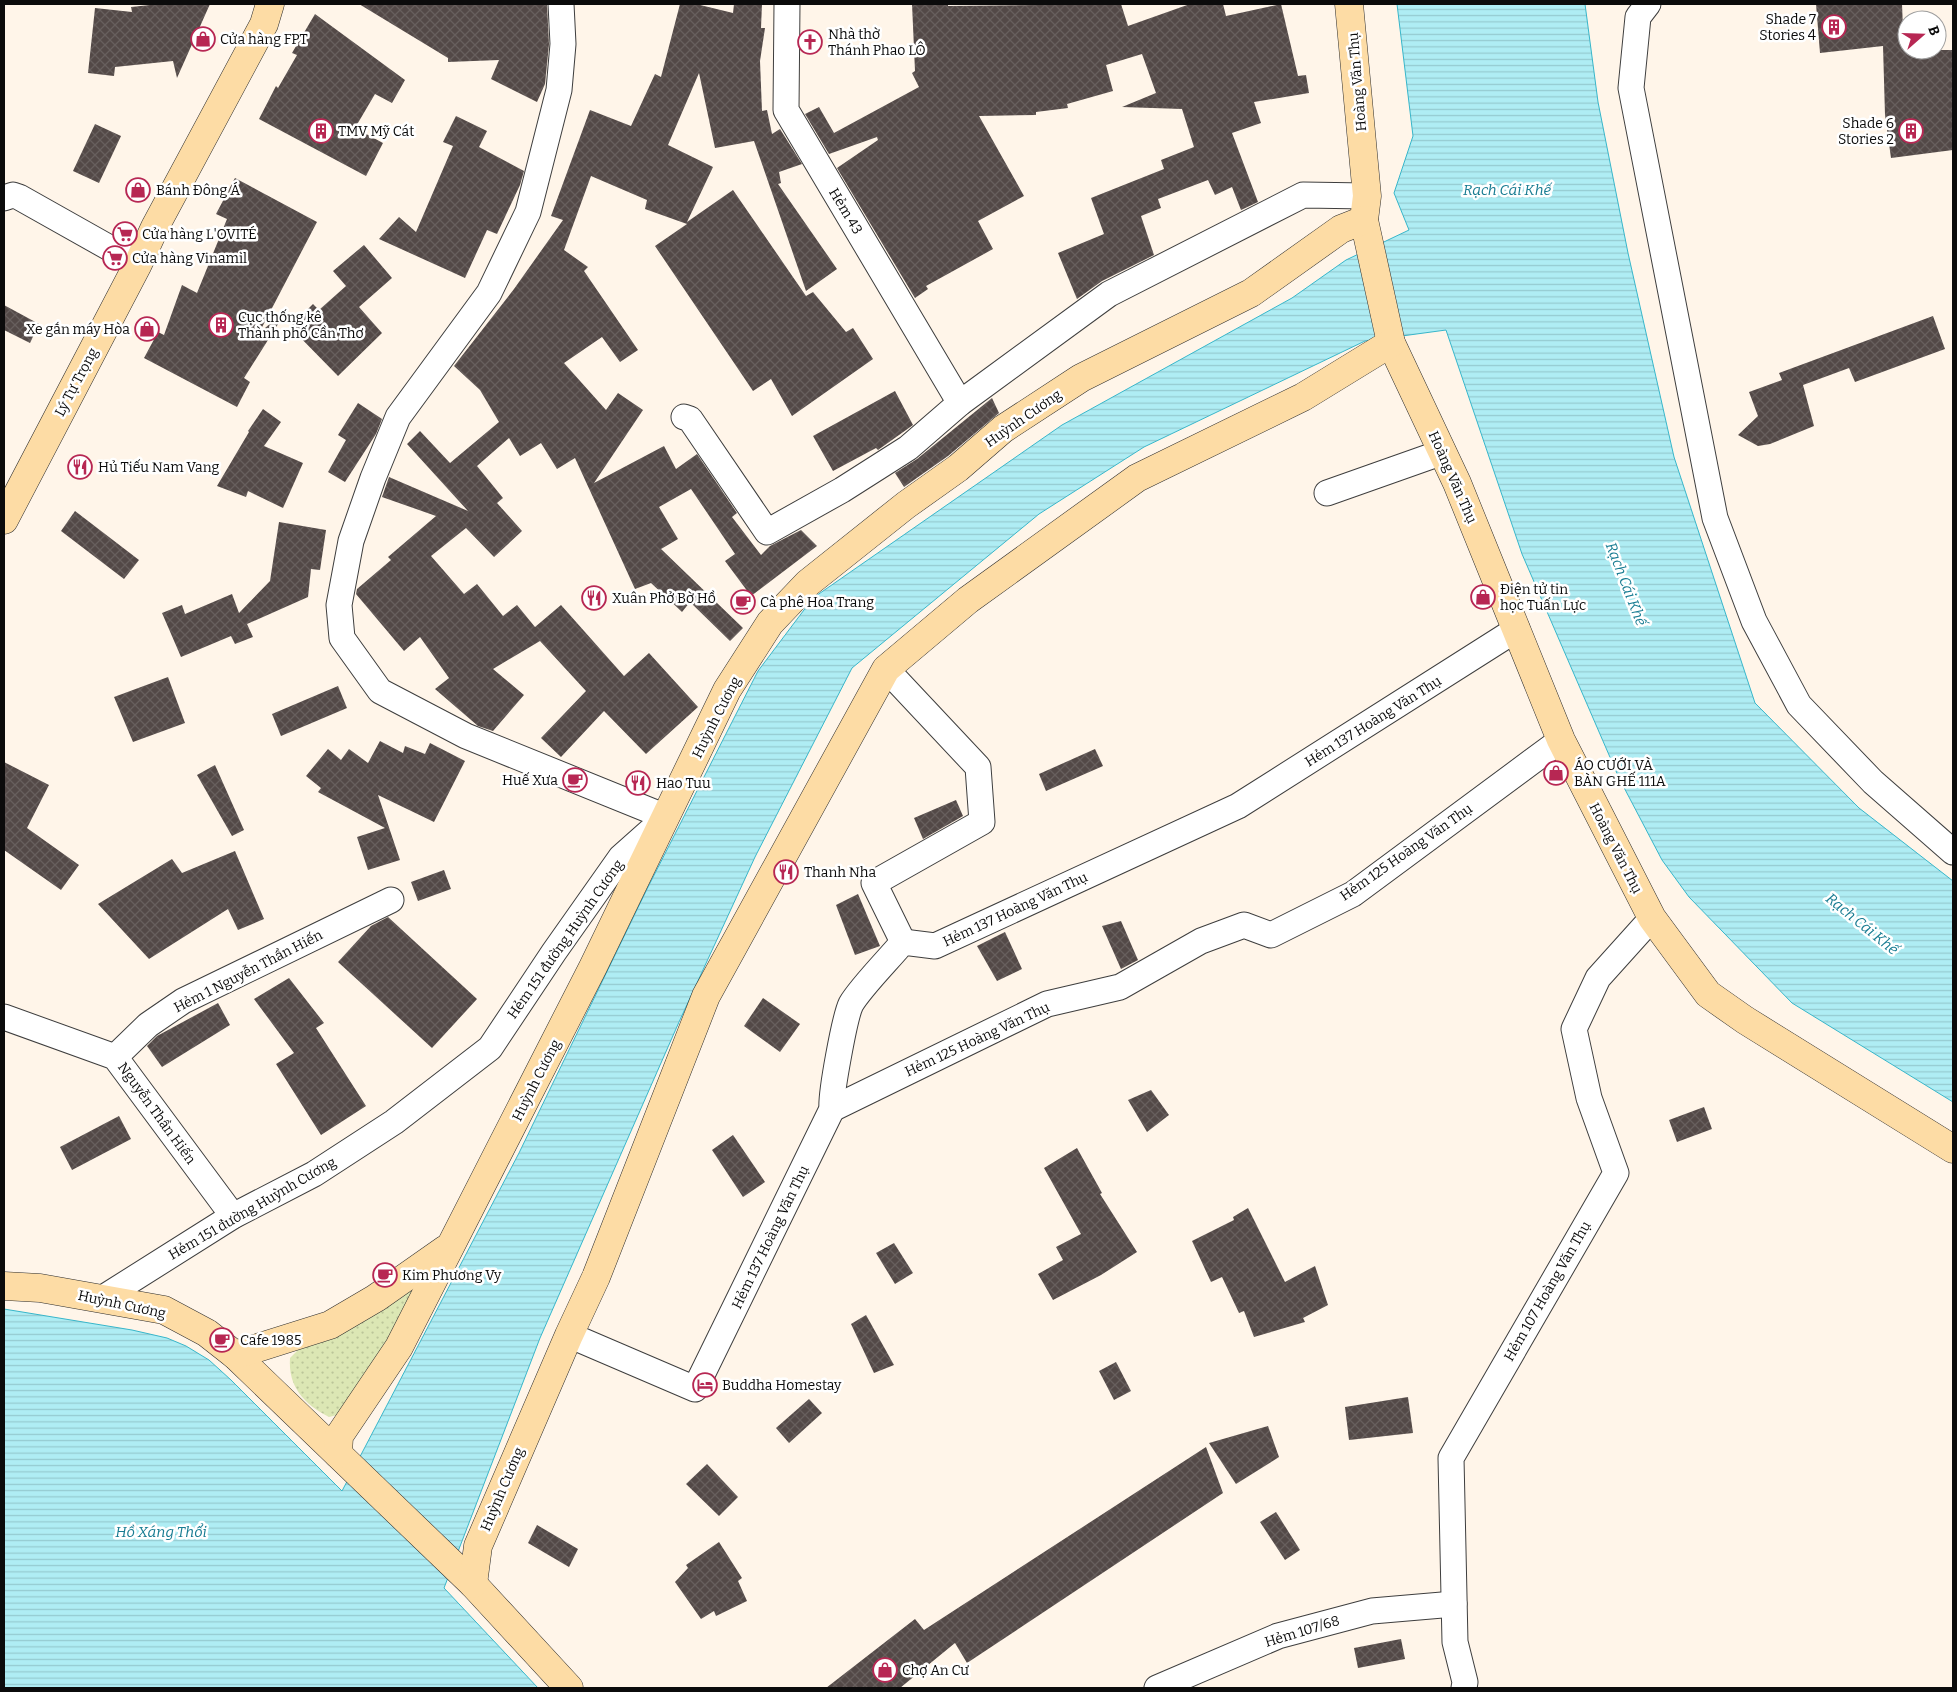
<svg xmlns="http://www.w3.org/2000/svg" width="1957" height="1692" viewBox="0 0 1957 1692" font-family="Bitter,serif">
  <defs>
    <pattern id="grass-dots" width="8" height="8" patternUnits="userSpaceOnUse" patternTransform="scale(1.25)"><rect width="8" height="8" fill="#dce7b4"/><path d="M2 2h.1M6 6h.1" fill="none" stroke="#bbc599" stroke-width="1.8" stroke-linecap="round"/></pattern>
    <pattern id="water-rules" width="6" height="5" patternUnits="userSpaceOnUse" patternTransform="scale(1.25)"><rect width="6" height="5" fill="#afedf4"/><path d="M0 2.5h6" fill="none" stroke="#95cad0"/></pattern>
    <pattern id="building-cross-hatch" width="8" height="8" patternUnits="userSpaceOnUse" patternTransform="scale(1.25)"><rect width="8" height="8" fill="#534947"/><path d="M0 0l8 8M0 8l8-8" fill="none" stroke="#675f5d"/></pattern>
  </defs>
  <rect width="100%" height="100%" fill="#fff5e9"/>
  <!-- grass -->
  <path fill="url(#grass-dots)" d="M 422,1285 L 345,1406 L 337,1415 L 329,1417 C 304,1404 288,1387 290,1358 L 301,1347 Z"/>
  <!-- water -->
  <polygon fill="url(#water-rules)" stroke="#38b6ca" points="1397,4 1585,4 1598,102 1628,253 1674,457 1755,703 1859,808 1953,881 1953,1102 1792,1003 1689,897 1662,860 1619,778 1522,554 1446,330 1365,341 1144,447 1039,514 852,668 755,857 679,1022 540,1338 444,1588 538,1688 4,1688 4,1309 132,1330 167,1338 186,1346 209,1360 231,1380 342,1491 519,1153 648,887 758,671 813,598 1062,425 1292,298 1346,260 1409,230 1394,193 1413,136"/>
  <!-- building -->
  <g fill="url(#building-cross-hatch)">
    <polygon points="210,4 177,78 173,61 115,67 114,76 88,73 95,8 132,12 131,7 150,5"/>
    <polygon points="359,4 547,4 549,44 545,84 537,102 491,79 499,60 448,62 448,58"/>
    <polygon points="680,4 696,4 733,13 734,4 762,4 761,28 765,28 760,61 762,111 767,110 772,134 780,129 802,164 779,172 781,183 778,184 837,269 806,291 754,141 715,148 699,73 668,145 713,167 687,222 733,190 806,296 813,292 846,332 853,328 873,359 792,416 771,379 753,391 655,246 687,224 645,209 647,200 591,176 564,250 588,267 584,271 638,350 620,362 602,337 564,363 606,410 618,393 643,410 594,483 664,446 676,469 697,454 737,513 732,517 761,555 770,546 801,530 817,546 751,596 725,561 735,554 691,489 659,507 678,539 661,549 743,628 730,641 690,602 682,612 651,583 635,589 575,458 557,469 541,443 520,456 509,438 477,466 503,498 497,503 522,531 494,557 466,528 431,556 464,594 477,584 503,616 517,605 535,627 561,605 624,676 649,653 698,707 646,754 604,711 561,757 541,738 586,691 540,641 493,669 524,695 493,731 478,726 435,689 449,678 420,637 404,651 356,594 357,589 391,560 388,557 436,516 382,497 389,477 468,511 407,444 420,431 450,463 499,422 480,390 454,366 514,289 563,220 551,216 590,110 631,126 655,74 661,77"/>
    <polygon points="912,4 948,4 948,6 1121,4 1128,26 1190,4 1223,4 1226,16 1281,4 1298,76 1306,75 1309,93 1254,102 1261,123 1232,133 1258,202 1241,210 1232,187 1215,195 1208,180 1158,199 1161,208 1141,216 1154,255 1102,281 1077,299 1058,253 1104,234 1091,198 1164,169 1161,160 1194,147 1182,109 1122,107 1156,93 1142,54 1106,65 1113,91 1067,104 1068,108 1036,112 1036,115 979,116 1024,196 978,221 993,249 926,286 928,289 915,298 837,168 878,140 877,137 829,154 805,114 819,107 834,133 919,87 912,73 915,71"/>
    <polygon points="1816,4 1902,4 1903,28 1907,28 1907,50 1953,50 1953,150 1891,158 1885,115 1883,46 1820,53"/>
    <polygon points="315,14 405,80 392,103 375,94 355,128 383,143 366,176 259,119 276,86 278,88 297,55 292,53"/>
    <polygon points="456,116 487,131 479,147 524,171 520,185 497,234 487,230 465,278 379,239 399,217 416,232 453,146 443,142"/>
    <polygon points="95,124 121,136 99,183 73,171"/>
    <polygon points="235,178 317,222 259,333 277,318 280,321 244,378 250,382 237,407 144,358 158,332 164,335 182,285 197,293 227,219 216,214"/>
    <polygon points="364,245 392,278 359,307 382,333 338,376 290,327 313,304 319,310 346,286 333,271"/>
    <polygon points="4,305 39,324 30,343 4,330"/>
    <polygon points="1933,316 1945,349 1855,382 1849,368 1803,385 1814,426 1770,444 1758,446 1738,435 1758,416 1749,392 1782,380 1779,373"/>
    <polygon points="895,391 913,425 878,450 876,448 833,471 813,436"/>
    <polygon points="992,398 999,413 948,456 904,487 895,473 917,459"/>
    <polygon points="358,403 382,419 376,434 345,482 328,472 346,440 338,435"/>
    <polygon points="263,409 281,422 264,446 303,463 283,508 248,491 246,497 217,486 249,432 248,431"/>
    <polygon points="75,511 139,560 124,579 61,531"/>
    <polygon points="279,522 326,530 320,570 311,569 308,597 247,624 253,637 235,644 231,636 181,657 162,613 182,605 185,614 232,594 239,613 270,581"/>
    <polygon points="168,677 185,723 133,742 114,697"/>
    <polygon points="338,686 347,708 281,736 272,714"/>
    <polygon points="380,741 403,753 405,746 425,754 430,743 465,761 434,822 378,795 400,860 368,870 357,837 385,828 318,792 321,788 306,776 328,749 341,760 349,749 368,763"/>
    <polygon points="1095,749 1103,766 1046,791 1039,774"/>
    <polygon points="4,762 49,785 27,828 79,865 61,890 4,850"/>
    <polygon points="215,765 244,830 232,836 197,775"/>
    <polygon points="956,800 963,816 923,839 914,818"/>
    <polygon points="235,851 264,919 238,930 228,909 149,959 98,904 172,859 182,873"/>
    <polygon points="444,870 451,889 418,901 411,882"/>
    <polygon points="858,894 880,946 855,955 836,905"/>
    <polygon points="388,917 477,999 432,1048 338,962 371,926"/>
    <polygon points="1121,921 1138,960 1121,969 1102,926"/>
    <polygon points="1005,932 1022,969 997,981 977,946"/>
    <polygon points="289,978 324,1023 316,1028 366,1106 321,1135 276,1064 294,1053 254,999"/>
    <polygon points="763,998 800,1024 780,1052 744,1026"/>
    <polygon points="218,1003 230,1025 162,1067 147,1046 157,1036"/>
    <polygon points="1151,1090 1169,1115 1147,1132 1128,1100"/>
    <polygon points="1704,1107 1712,1129 1677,1142 1669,1120"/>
    <polygon points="119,1116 131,1139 72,1170 60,1147"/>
    <polygon points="733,1135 765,1182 743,1197 712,1150"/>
    <polygon points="1077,1148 1102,1193 1100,1194 1137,1252 1101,1275 1053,1300 1038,1274 1063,1260 1056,1247 1081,1234 1044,1168"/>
    <polygon points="1248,1208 1285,1282 1315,1266 1328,1305 1303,1318 1305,1322 1254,1337 1244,1311 1239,1313 1222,1277 1211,1282 1192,1241 1234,1220 1233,1217"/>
    <polygon points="894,1243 913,1273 895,1284 876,1253"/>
    <polygon points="866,1315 894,1365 874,1373 851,1324"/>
    <polygon points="1116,1362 1131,1391 1114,1400 1099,1371"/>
    <polygon points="1408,1397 1413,1433 1349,1440 1345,1407"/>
    <polygon points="809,1399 822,1413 789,1443 776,1428"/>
    <polygon points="1268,1426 1279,1457 1236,1484 1209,1443"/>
    <polygon points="1206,1447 1223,1493 967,1663 955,1643 900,1688 826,1688 915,1619 924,1630"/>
    <polygon points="707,1464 738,1497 719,1516 686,1484"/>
    <polygon points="1276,1512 1300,1550 1285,1560 1260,1522"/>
    <polygon points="537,1525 578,1549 569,1567 528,1543"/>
    <polygon points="719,1542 742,1578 738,1581 747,1601 716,1616 714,1611 701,1619 675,1582 688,1568 686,1565"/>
    <polygon points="1401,1639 1405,1659 1358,1668 1354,1648"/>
  </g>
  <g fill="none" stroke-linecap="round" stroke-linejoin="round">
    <!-- street casing -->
    <g stroke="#3e3e3e" stroke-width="27">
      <g id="street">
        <polyline points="787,4 786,110 960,403"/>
        <polyline points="1648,4 1638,17 1631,88 1715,518 1754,621 1799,705 1873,782 1953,852"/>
        <polyline points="4,198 13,195 19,197 138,264"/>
        <polyline points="684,417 690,419 767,532 842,490 908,448 960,403 1109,294 1303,195 1367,196"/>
        <polyline points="1327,493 1443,452"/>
        <polyline points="886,669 978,767 982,822 874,883 903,942"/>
        <polyline points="4,1017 115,1057 233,1216"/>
        <polyline points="115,1057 148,1025 183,1001 391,900"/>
        <polyline points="832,1109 1047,1004 1120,987 1201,941 1244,925 1271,935 1353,894 1561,740"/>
        <polyline points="103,1298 233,1216 314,1174 394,1122 490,1048 554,952 621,857 666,817 466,736 380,691 342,638 339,605 351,541 373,478 398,417 489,293 528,212 559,90 563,44 561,4"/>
        <path d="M 569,1335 L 695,1389 L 832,1109 C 830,1096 845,1016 851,1004 C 861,987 889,959 903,942 L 935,946 L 1238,806 L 1517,629"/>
        <polyline points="1157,1688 1278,1636 1372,1611 1454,1604"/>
        <polyline points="1464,1688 1465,1682 1455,1642 1451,1458 1616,1173 1589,1098 1574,1029 1598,978 1652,918"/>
      </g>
    </g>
    <!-- secondary casing -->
    <g stroke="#2d2d2d" stroke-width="29">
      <g id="secondary">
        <polyline points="1349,4 1367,196 1364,220 1391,343 1457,483 1561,740 1652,918 1708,994 1745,1020 1953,1149"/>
        <polyline points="4,520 138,264 155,227 264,24 270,4"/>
        <polyline points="4,1286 40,1288 164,1310 207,1333 235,1355 473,1584 569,1688"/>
        <polyline points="235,1355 330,1325 376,1298 446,1249"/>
        <polyline points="338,1454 339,1436 399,1347 593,967 727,690 770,623 808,583 906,505 958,468 1003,429 1081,378 1251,293 1341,229 1364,220"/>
        <polyline points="473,1584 478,1546 569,1335 596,1277 706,996 886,669 968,600 1137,478 1303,397 1391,343"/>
      </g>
    </g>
    <!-- street -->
    <use href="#street" stroke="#fff" stroke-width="25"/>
    <!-- secondary -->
    <use href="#secondary" stroke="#fddca5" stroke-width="28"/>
  </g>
  <!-- icons -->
  <defs>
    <g id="building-ring" transform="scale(1.25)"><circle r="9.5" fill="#fff" stroke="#b72753" stroke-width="1.5"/><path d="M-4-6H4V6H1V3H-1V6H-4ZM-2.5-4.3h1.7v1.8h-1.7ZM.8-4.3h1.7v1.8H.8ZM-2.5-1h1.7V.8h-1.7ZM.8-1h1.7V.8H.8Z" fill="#b72753"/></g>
    <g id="shop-ring" transform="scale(1.25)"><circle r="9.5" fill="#fff" stroke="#b72753" stroke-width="1.5"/><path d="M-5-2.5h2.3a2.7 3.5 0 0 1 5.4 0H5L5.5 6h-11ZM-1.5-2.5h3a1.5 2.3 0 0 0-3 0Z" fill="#b72753"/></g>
    <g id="church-ring" transform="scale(1.25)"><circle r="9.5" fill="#fff" stroke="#b72753" stroke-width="1.5"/><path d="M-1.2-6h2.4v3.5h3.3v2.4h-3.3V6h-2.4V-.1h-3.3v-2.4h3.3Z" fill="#b72753"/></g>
    <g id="supermarket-ring" transform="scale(1.25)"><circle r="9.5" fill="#fff" stroke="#b72753" stroke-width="1.5"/><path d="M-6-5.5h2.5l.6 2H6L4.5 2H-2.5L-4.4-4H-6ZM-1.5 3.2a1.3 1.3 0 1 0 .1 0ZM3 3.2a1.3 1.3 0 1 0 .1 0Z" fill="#b72753"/></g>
    <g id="restaurant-ring" transform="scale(1.25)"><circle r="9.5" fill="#fff" stroke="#b72753" stroke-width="1.5"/><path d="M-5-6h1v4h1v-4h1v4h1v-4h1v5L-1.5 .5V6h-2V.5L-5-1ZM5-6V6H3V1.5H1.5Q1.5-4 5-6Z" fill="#b72753"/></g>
    <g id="cafe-ring" transform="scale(1.25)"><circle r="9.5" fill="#fff" stroke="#b72753" stroke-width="1.5"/><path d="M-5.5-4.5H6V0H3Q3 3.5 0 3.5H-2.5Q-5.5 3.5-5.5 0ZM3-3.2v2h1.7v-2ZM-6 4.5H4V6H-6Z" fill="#b72753"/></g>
    <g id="hotel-ring" transform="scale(1.25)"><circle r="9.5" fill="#fff" stroke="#b72753" stroke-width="1.5"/><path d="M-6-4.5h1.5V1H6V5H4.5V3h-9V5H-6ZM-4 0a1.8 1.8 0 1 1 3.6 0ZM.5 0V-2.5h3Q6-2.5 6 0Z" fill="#b72753"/></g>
  </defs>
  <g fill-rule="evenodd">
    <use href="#building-ring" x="1834" y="27"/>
    <use href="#shop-ring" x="203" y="39"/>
    <use href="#church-ring" x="810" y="42"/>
    <use href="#building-ring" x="321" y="131"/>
    <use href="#building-ring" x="1911" y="131"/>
    <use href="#shop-ring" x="138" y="190"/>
    <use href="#supermarket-ring" x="125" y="234"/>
    <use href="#supermarket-ring" x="115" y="258"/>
    <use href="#building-ring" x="221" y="325"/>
    <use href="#shop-ring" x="147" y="329"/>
    <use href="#restaurant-ring" x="80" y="467"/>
    <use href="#shop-ring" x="1483" y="597"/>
    <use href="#restaurant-ring" x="594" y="598"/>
    <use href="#cafe-ring" x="743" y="602"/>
    <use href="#shop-ring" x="1556" y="773"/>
    <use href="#cafe-ring" x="575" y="780"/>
    <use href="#restaurant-ring" x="638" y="783"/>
    <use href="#restaurant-ring" x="786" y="872"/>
    <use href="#cafe-ring" x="385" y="1275"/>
    <use href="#cafe-ring" x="222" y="1340"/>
    <use href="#hotel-ring" x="705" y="1385"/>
    <use href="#shop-ring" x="885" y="1670"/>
  </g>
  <g text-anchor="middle" stroke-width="5" stroke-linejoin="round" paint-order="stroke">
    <!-- poi labels -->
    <g font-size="14" fill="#0b0b0b" stroke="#fff" text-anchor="start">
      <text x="1816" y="24" text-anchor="end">Shade 7<tspan x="1816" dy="16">Stories 4</tspan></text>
      <text x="828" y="39">Nhà thờ<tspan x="828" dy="16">Thánh Phao LÔ</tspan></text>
      <text x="220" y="44">Cửa hàng FPT</text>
      <text x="1894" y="128" text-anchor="end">Shade 6<tspan x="1894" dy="16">Stories 2</tspan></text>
      <text x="338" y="136">TMV Mỹ Cát</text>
      <text x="156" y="195">Bánh Đông Á</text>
      <text x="142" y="239">Cửa hàng L'OVITÉ</text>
      <text x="132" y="263">Cửa hàng Vinamil</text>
      <text x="238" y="322">Cục thống kê<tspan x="238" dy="16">Thành phố Cần Thơ</tspan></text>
      <text x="130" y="334" text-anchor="end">Xe gắn máy Hòa</text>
      <text x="98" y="472">Hủ Tiếu Nam Vang</text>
      <text x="1500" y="594">Điện tử tin<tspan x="1500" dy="16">học Tuấn Lực</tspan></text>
      <text x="612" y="603">Xuân Phở Bờ Hồ</text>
      <text x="760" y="607">Cà phê Hoa Trang</text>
      <text x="1574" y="770">ÁO CƯỚI VÀ<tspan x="1574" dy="16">BÀN GHẾ 111A</tspan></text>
      <text x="558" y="785" text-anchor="end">Huế Xưa</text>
      <text x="656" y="788">Hao Tuu</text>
      <text x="804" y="877">Thanh Nha</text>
      <text x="402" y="1280">Kim Phương Vy</text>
      <text x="240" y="1345">Cafe 1985</text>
      <text x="722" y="1390">Buddha Homestay</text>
      <text x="902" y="1675">Chợ An Cư</text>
    </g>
    <!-- street labels -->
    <g font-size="14" fill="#0b0b0b" stroke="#fff">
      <text transform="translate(1357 82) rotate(-95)" y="5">Hoàng Văn Thụ</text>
      <text transform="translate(846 211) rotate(59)" y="5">Hẻm 43</text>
      <text transform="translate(76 382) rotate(-62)" y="5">Lý Tự Trọng</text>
      <text transform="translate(1023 418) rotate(-35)" y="5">Huỳnh Cương</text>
      <text transform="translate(1453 477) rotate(66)" y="5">Hoàng Văn Thụ</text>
      <text transform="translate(716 717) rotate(-63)" y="5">Huỳnh Cương</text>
      <text transform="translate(1373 721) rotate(-32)" y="5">Hẻm 137 Hoàng Văn Thụ</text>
      <text transform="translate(1616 848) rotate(63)" y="5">Hoàng Văn Thụ</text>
      <text transform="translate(1406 852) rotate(-35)" y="5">Hẻm 125 Hoàng Văn Thụ</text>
      <text transform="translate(1015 909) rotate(-25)" y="5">Hẻm 137 Hoàng Văn Thụ</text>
      <text transform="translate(565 939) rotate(-55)" y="5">Hẻm 151 đường Huỳnh Cương</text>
      <text transform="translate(248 971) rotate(-27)" y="5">Hẻm 1 Nguyễn Thần Hiến</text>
      <text transform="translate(977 1039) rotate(-25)" y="5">Hẻm 125 Hoàng Văn Thụ</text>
      <text transform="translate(536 1080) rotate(-63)" y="5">Huỳnh Cương</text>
      <text transform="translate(157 1113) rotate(54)" y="5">Nguyễn Thần Hiến</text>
      <text transform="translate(252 1208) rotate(-30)" y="5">Hẻm 151 đường Huỳnh Cương</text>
      <text transform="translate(770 1237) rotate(-64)" y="5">Hẻm 137 Hoàng Văn Thụ</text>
      <text transform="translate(1547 1291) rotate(-60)" y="5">Hẻm 107 Hoàng Văn Thụ</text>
      <text transform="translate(122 1304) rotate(12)" y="5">Huỳnh Cương</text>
      <text transform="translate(502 1489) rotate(-67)" y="5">Huỳnh Cương</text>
      <text transform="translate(1302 1631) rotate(-17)" y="5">Hẻm 107/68</text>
    </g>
    <!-- water labels -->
    <g font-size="15" font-style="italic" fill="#187c92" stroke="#fff">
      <text x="1507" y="195">Rạch Cái Khế</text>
      <text transform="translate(1626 584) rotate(69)" y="5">Rạch Cái Khế</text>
      <text transform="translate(1862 924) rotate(39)" y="5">Rạch Cái Khế</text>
      <text x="161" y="1537">Hồ Xáng Thổi</text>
    </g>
  </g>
  <!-- border -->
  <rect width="1957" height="1692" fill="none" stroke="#0b0b0b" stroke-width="10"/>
  <!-- north arrow -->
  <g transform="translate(1922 35) rotate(70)"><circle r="24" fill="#ffffff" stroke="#9d9d9d"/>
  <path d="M0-4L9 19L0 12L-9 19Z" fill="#b72753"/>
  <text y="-8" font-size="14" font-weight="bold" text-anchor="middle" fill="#0b0b0b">B</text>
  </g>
</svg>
